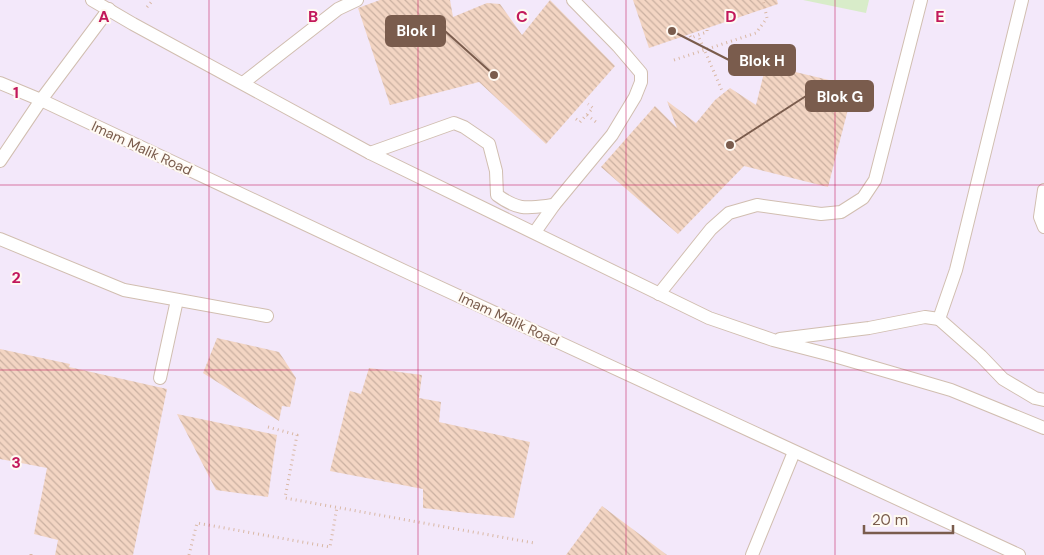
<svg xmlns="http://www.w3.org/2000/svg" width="1044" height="555" viewBox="0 0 1044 555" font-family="'DM Sans',sans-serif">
  <defs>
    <pattern id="building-back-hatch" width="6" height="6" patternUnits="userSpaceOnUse" patternTransform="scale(1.25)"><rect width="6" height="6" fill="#f3d5c3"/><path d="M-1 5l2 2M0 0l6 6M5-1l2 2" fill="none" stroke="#cab0a1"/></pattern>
  </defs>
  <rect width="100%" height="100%" fill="#fdf6ec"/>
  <!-- education -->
  <rect fill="#f3e8fa" x="0" y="0" width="1044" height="555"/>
  <!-- pitch -->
  <polygon fill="#d8ecc9" points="803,0 869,0 866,13"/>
  <!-- building -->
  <g fill="url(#building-back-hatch)">
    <polygon points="380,0 450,0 453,17 487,3 500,4 522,35 550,0 615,66 546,144 479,82 390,105 358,8"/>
    <polygon points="633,0 777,0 778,4 649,48"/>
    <polygon points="766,65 854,86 828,187 744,166 678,234 601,167 655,106 677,128 667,101 696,123 715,100 730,88 756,105"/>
    <polygon points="217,338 279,352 296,378 290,407 282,406 279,421 203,373"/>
    <polygon points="0,349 70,364 69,367 167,389 133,555 55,555 58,540 34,534 47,468 0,459"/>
    <polygon points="369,368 422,375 419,398 441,402 439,422 530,442 514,518 423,508 423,489 330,471 350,391 361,394"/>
    <polygon points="177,414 277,435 268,497 216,490"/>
    <polygon points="602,506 667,555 566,555"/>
  </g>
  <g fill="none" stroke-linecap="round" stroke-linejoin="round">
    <!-- lane casing -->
    <g stroke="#d1beb0" stroke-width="14">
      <g id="lane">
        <polyline points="92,0 133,24 370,153 709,318 773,340 831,355 951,390 1044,428"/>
        <polyline points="0,83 41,100 413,275 1019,555"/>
        <polyline points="243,83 338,9 357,0"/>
        <path d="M 370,153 L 454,123 L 464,127 L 489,144 L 496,171 L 497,195 C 519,211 527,208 554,205"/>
        <polyline points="0,161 41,100 109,9"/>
        <polyline points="1044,190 1040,217 1044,227"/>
        <polyline points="535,232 554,205 612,135 635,97 641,82 641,73 618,46 573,0"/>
        <polyline points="0,239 124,290 267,316"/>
        <polyline points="659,294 711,229 729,213 757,205 821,214 841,212 863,198 875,180 921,0"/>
        <polyline points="939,319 981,356 1003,379 1035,398 1044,400"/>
        <polyline points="780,339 869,328 925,317 939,319 956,270 1022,0"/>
        <polyline points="160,378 177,300"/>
        <polyline points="752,555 794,452"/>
      </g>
    </g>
    <!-- path -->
    <g stroke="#d9b8a5" stroke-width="3" stroke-dasharray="1 4" stroke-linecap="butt">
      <polyline points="147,7 153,0"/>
      <polyline points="707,30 707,32 698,35 723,93"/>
      <polyline points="690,36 691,38 698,35"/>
      <polyline points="674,60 756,33 767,18 763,0"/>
      <polyline points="587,115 596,122"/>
      <polyline points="576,119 580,122 593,108 588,104"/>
      <polyline points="268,427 297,435 285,498 534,543"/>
      <polyline points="31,555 31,552"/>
      <polyline points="189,555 197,523 330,547 337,507"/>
    </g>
    <!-- lane -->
    <use href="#lane" stroke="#fff" stroke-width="12"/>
  </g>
  <!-- grid -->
  <path fill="none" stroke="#c2185b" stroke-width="1" stroke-opacity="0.55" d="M 209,0 L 209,555M 418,0 L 418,555M 626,0 L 626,555M 835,0 L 835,555M 0,185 L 1044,185M 0,370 L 1044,370"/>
  <g text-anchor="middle" stroke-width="4" stroke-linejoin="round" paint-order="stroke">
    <!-- street labels -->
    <g font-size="14" fill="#7a5c4d" stroke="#fffaf3">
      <text transform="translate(142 148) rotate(25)" y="5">Imam Malik Road</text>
      <text transform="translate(509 319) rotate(25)" y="5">Imam Malik Road</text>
    </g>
  </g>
  <g font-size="16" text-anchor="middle" font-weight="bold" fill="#c2185b" stroke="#fffaf3" stroke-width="4" stroke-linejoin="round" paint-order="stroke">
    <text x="104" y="22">A</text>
    <text x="313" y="22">B</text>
    <text x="522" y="22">C</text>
    <text x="731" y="22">D</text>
    <text x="940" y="22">E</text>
    <text x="16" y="98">1</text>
    <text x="16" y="283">2</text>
    <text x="16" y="468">3</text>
  </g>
  <!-- callouts -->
  <path fill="none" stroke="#7a5c4d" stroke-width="2" d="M494 75L445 31M672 31L729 60M730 145L806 96"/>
  <g fill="#7a5c4d" stroke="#fffaf3" stroke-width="2">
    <circle cx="494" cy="75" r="5"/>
    <circle cx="672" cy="31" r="5"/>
    <circle cx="730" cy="145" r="5"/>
  </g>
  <g fill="#7a5c4d" stroke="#7a5c4d" stroke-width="2">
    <rect x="386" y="16" width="59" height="30" rx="5"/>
    <rect x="729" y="45" width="66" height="30" rx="5"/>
    <rect x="806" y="81" width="67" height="30" rx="5"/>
  </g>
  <g font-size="15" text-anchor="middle" font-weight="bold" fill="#fff">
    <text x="416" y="36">Blok I</text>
    <text x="762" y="66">Blok H</text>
    <text x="840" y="102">Blok G</text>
  </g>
  <!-- scale -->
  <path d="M864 525v8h89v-8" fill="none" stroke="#7a5c4d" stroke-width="2.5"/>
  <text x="872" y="525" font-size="15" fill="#7a5c4d" stroke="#fffaf3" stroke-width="4" paint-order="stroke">20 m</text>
</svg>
